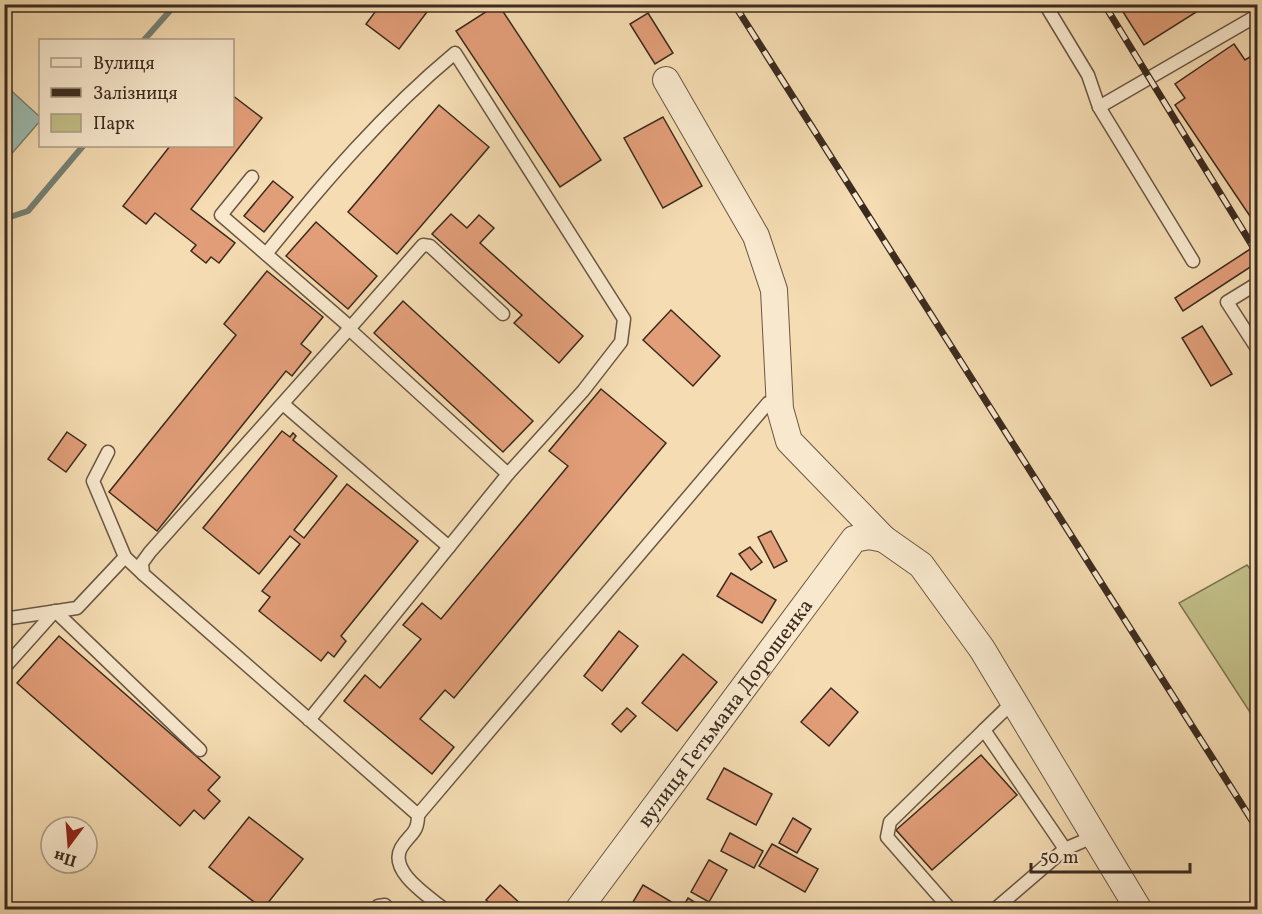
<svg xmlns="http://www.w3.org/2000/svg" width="1262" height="914" viewBox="0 0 1262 914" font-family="Vollkorn,serif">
  <rect width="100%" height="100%" fill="#f5dcb2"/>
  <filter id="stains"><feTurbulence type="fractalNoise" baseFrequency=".00333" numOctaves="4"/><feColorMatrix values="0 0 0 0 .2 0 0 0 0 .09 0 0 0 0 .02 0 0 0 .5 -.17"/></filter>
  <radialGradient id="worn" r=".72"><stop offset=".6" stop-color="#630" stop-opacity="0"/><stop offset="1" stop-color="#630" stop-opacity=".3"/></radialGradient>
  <!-- green -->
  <polygon fill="#c2bf88" stroke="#7e7554" stroke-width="1.5" points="1247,565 1257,578 1257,723 1179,603"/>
  <!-- water -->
  <polygon fill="#9cbbaf" stroke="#758175" stroke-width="1.5" points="5,85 40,117 40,121 8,158 5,155"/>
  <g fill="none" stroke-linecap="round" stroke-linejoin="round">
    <!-- stream -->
    <g stroke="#758175" stroke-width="6">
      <polyline points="144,40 176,4"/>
      <polyline points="4,219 28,211 83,146"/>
    </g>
  </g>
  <!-- building -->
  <g fill="#e29e79" stroke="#3b2b1f" stroke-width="1.5">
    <polygon points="381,4 433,4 399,49 366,24"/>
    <polygon points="498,4 601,160 560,187 456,31"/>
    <polygon points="1118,4 1209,4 1144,45"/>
    <polygon points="648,13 673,53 655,64 630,24"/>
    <polygon points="1234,44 1245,60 1253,55 1258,62 1258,228 1175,105 1185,98 1175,84"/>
    <polygon points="232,95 262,118 191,209 235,243 219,263 211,257 206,263 191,251 196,245 155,213 146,224 123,206 170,146 232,146"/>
    <polygon points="439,105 489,147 397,254 348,212"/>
    <polygon points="663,117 702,186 663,208 624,138"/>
    <polygon points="273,181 293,197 264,232 244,216"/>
    <polygon points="451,214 467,228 479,215 494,228 480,243 583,336 559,363 514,323 522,315 432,234"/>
    <polygon points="316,222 377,276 348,309 286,256"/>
    <polygon points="1258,244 1258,262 1183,311 1175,298"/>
    <polygon points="267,271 323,317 301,344 311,352 292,376 286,371 157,531 109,492 236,335 224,324"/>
    <polygon points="403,301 533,421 503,452 374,333"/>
    <polygon points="671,310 720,356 693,386 643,340"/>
    <polygon points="1202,326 1232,374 1211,386 1182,338"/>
    <polygon points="601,389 666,443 454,698 445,690 420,719 454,747 432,774 344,701 365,675 380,688 421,639 403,625 422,603 441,619 568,466 549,451"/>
    <polygon points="282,431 290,437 293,433 296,436 293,440 337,476 294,530 304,538 347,484 418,541 341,636 346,641 334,657 328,652 321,661 259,611 270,597 262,591 300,544 290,536 259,574 203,528"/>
    <polygon points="67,432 86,445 66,472 48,459"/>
    <polygon points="771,531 787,561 774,568 758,537"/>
    <polygon points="750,547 762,562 751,570 739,554"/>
    <polygon points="731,573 776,600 762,623 717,596"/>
    <polygon points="619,631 638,646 602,691 584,676"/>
    <polygon points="59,636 220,777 208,790 220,801 204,819 194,810 180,826 17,683"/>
    <polygon points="683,654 717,682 677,731 642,703"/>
    <polygon points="831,688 858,712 829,746 801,722"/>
    <polygon points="627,708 636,716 621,732 612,724"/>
    <polygon points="981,755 1017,795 932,870 896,830"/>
    <polygon points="724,768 772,794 756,825 707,799"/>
    <polygon points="249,817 303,859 263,909 209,867"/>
    <polygon points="793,818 811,829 797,853 779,843"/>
    <polygon points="730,833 763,851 754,868 721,851"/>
    <polygon points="772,844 818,869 805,892 759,866"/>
    <polygon points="709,860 727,870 709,902 691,892"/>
    <polygon points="500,885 523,906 520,910 497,910 486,900"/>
    <polygon points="643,885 675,904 671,910 634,910 630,907"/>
    <polygon points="688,898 707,910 681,910"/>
  </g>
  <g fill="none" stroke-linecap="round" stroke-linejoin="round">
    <!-- service casing -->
    <g stroke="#6a5744" stroke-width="15">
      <g id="service">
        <polyline points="1045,4 1088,75 1099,107 1193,261"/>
        <polyline points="1099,107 1258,15"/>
        <polyline points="252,177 221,215 350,327"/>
        <path d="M 266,254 C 324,182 384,112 455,53 L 624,319 L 621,342 L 583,391 L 508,474"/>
        <polyline points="1258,283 1227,302 1258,350"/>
        <polyline points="349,329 423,245 430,246 503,314"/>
        <polyline points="283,404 449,547"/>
        <polyline points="108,452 93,481 125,557 143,574"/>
        <polyline points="4,619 77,608 125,557"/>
        <polyline points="4,668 55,611 200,750"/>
        <path d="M 309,720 L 508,474 L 349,329 L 150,552 L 142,563 L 143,574 L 418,815 C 418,834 410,833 401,848 C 388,872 430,897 445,910"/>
        <polyline points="984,730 1014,701"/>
        <polyline points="418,815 768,403 780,398"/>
        <polyline points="375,910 378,906 385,905 390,910"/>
        <polyline points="951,910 887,837 890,822 984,730 1065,849"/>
        <polyline points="994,910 1065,849 1095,836"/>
      </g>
    </g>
    <!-- minor casing -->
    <g stroke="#6a5744" stroke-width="28">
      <g id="minor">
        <polyline points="666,80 756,236 774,290 780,409 789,441 884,539 921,565 982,649 1139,910"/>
        <path id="s1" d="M 578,910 L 854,539 L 869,536 L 884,539"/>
      </g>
    </g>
    <!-- service -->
    <use href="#service" stroke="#f8e8cd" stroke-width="12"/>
    <!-- minor -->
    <use href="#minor" stroke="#f8e8cd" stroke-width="26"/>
    <!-- rail casing -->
    <g stroke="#3b2b1f" stroke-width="7">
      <g id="rail">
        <polyline points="734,4 1258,830"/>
        <polyline points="1104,4 1258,255"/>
      </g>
    </g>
    <!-- rail -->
    <use href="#rail" stroke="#f8e8cd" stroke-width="4.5" stroke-dasharray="14" stroke-linecap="butt"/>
  </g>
  <g text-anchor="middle" stroke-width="5" stroke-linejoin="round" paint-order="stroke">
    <!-- street labels -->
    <g font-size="21" fill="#3b2b1f" stroke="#f8e8cd">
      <text dy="7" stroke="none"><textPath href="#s1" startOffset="246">вулиця Гетьмана Дорошенка</textPath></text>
    </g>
  </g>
  <!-- margin -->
  <rect width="1262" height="914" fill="none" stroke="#f5dcb2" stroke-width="24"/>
  <rect x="6" y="6" width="1250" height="902" fill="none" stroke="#3b2b1f" stroke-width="3"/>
  <rect x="12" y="12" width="1238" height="890" fill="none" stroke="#3b2b1f" stroke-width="1.5"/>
  <!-- legend -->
  <rect x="39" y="39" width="195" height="108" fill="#f8e8cd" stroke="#ac9c87" stroke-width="1.5"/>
  <rect x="51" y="58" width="30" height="9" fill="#f8e8cd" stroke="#ac9c87" stroke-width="1.5"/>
  <text x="93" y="69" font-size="18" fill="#3b2b1f">Вулиця</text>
  <rect x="51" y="88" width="30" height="9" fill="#3b2b1f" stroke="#ac9c87" stroke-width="1.5"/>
  <text x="93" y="99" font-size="18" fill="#3b2b1f">Залізниця</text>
  <rect x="51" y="114" width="30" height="18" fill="#c2bf88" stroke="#ac9c87" stroke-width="1.5"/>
  <text x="93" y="129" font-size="18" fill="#3b2b1f">Парк</text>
  <!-- north arrow -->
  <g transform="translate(69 845) rotate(196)"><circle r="28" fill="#f8e8cd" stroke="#ac9c87" stroke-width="1.5"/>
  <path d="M0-4.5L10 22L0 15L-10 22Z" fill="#8f2418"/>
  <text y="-9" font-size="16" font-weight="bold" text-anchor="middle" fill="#3b2b1f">Пн</text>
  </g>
  <!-- scale -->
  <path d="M1031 863v9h159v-9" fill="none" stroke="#3b2b1f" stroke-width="3"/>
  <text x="1040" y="863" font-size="18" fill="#3b2b1f" stroke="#f8e8cd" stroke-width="4.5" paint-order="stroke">50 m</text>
  <rect width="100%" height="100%" filter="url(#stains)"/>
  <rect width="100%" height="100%" fill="url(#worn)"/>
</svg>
